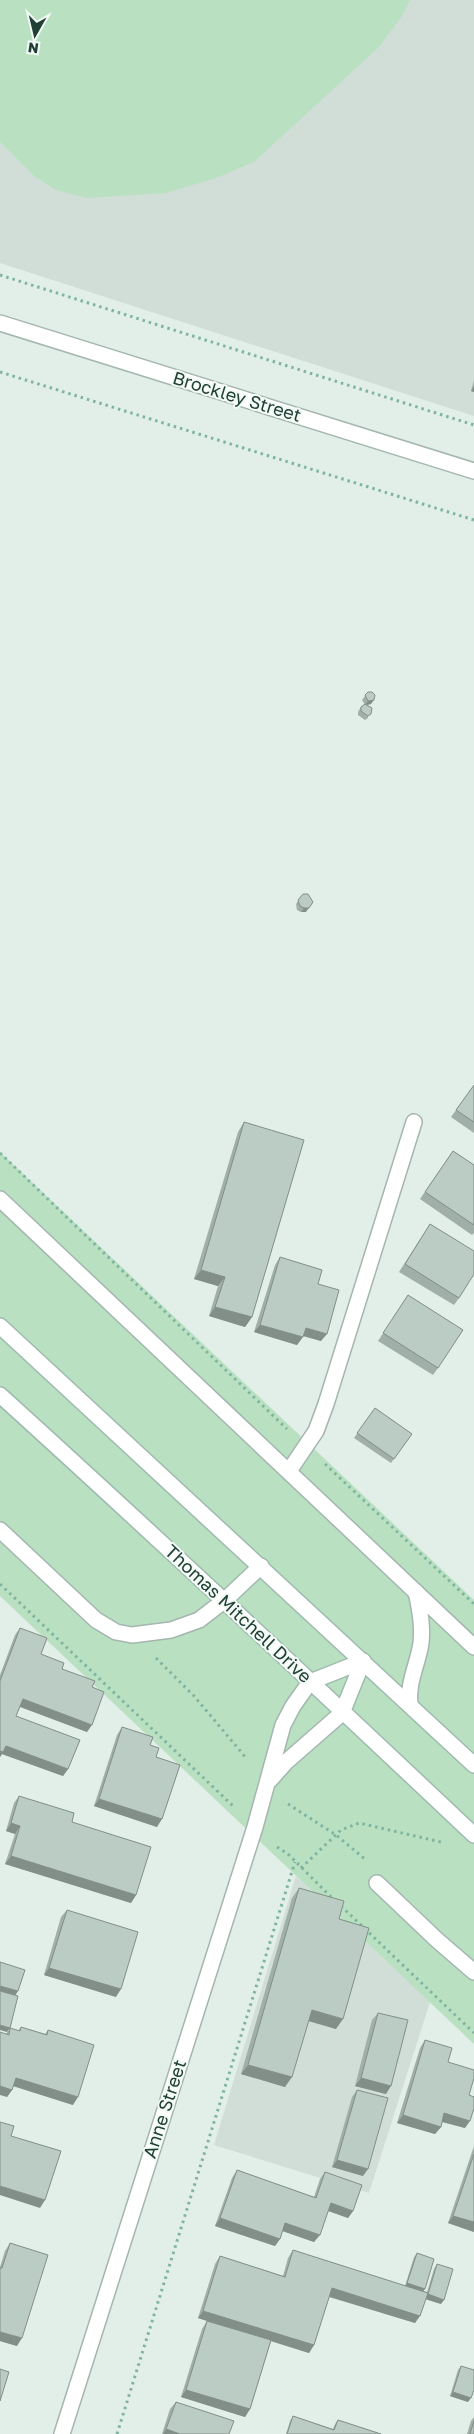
<svg xmlns="http://www.w3.org/2000/svg" width="474" height="2434" viewBox="0 0 474 2434" font-family="'Golos Text',sans-serif">
  <rect width="100%" height="100%" fill="#e2eee8"/>
  <!-- built -->
  <g fill="#d0ded7">
    <polygon points="0,0 474,0 474,416 0,263"/>
    <polygon points="296,1876 430,2002 369,2193 214,2145"/>
  </g>
  <!-- green -->
  <g fill="#b9e1c1">
    <polygon points="0,0 410,0 402,16 379,47 254,162 216,178 166,193 87,198 56,190 34,176 0,142"/>
    <polygon points="0,1152 474,1600 474,2044 0,1596"/>
  </g>
  <g fill="none" stroke-linecap="round" stroke-linejoin="round">
    <!-- service casing -->
    <g stroke="#a4b6af" stroke-width="18">
      <g id="service">
        <polyline points="289,1471 316,1431 326,1404 414,1122"/>
        <polyline points="377,1883 437,1940 474,1972"/>
      </g>
    </g>
    <!-- minor casing -->
    <g stroke="#a4b6af" stroke-width="18">
      <g id="minor">
        <polyline points="0,1199 474,1647"/>
        <polyline points="0,1530 96,1620 116,1632 132,1635 171,1630 199,1620 225,1600"/>
        <path d="M 410,1705 C 407,1683 418,1664 421,1643 C 423,1626 420,1609 416,1592"/>
        <polyline points="270,1780 286,1762 342,1713"/>
        <polyline points="62,2434 255,1827 283,1725 293,1706 310,1682"/>
      </g>
    </g>
    <!-- tertiary casing -->
    <g stroke="#a4b6af" stroke-width="18">
      <polyline id="tertiary" points="0,323 474,471"/>
    </g>
    <!-- secondary casing -->
    <g stroke="#9fbaaf" stroke-width="18">
      <g id="secondary">
        <polyline points="0,1326 474,1765"/>
        <path d="M 0,1395 C 160,1540 317,1687 474,1835"/>
        <polyline points="225,1600 261,1566"/>
        <polyline points="310,1682 363,1661"/>
        <polyline points="342,1713 363,1661"/>
      </g>
    </g>
    <!-- path -->
    <g stroke="#7fb4a1" stroke-width="3" stroke-dasharray="2.5 4" stroke-linecap="butt">
      <polyline points="0,275 474,425"/>
      <polyline points="0,372 474,520"/>
      <polyline points="0,1153 287,1429"/>
      <polyline points="325,1464 474,1604"/>
      <polyline points="0,1584 233,1806"/>
      <polyline points="156,1658 194,1696 247,1759"/>
      <polyline points="288,1804 336,1835 366,1860"/>
      <polyline points="277,1847 288,1854 334,1900"/>
      <polyline points="301,1868 341,1830 359,1823 441,1842"/>
      <polyline points="341,1906 474,2033"/>
      <polyline points="117,2434 295,1862"/>
    </g>
    <!-- service -->
    <use href="#service" stroke="#fff" stroke-width="15"/>
    <!-- minor -->
    <use href="#minor" stroke="#fff" stroke-width="15"/>
    <!-- tertiary -->
    <use href="#tertiary" stroke="#fff" stroke-width="15"/>
    <!-- secondary -->
    <use href="#secondary" stroke="#fff" stroke-width="15"/>
  </g>
  <!-- wall -->
  <g fill="#a0afa8">
    <polygon points="474,380 474,392 471,391"/>
    <polygon points="368,692 371,704 367,705 368,718 365,720 358,715 358,712 361,707 365,705 362,700"/>
    <polygon points="303,894 306,912 301,912 297,910 296,904"/>
    <polygon points="474,1085 474,1133 451,1117"/>
    <polygon points="244,1122 252,1317 245,1327 209,1316 218,1286 194,1279 238,1132"/>
    <polygon points="453,1151 474,1165 474,1233 472,1235 420,1199"/>
    <polygon points="430,1224 459,1298 454,1305 399,1272"/>
    <polygon points="280,1257 318,1284 321,1341 303,1336 297,1345 254,1332 275,1265"/>
    <polygon points="408,1295 438,1368 433,1375 378,1341"/>
    <polygon points="375,1408 412,1434 391,1463 354,1438"/>
    <polygon points="20,1628 41,1654 62,1669 92,1687 87,1732 20,1707 16,1716 68,1769 63,1776 2,1754 0,1757 0,1675 15,1635"/>
    <polygon points="122,1727 150,1745 156,1757 157,1827 94,1806 117,1735"/>
    <polygon points="19,1796 72,1822 136,1895 131,1903 5,1864 15,1834 6,1831 14,1803"/>
    <polygon points="299,1888 339,1919 336,2029 309,2021 285,2087 241,2074 292,1898"/>
    <polygon points="67,1910 116,1997 44,1975 61,1917"/>
    <polygon points="378,2013 386,2094 355,2086 372,2020"/>
    <polygon points="21,2027 45,2034 48,2030 73,2105 13,2086 12,2090 7,2097 6,2034 10,2028 18,2031"/>
    <polygon points="425,2040 448,2062 469,2095 465,2128 442,2122 441,2127 435,2134 397,2123 420,2048"/>
    <polygon points="357,2090 363,2176 332,2167 352,2097"/>
    <polygon points="474,2146 474,2232 448,2223"/>
    <polygon points="237,2170 314,2197 320,2179 325,2172 353,2211 348,2218 328,2211 314,2242 282,2231 280,2239 275,2246 215,2226 232,2178"/>
    <polygon points="10,2243 17,2346 0,2341 0,2267 5,2251"/>
    <polygon points="293,2250 405,2286 414,2257 417,2253 423,2291 427,2292 434,2269 437,2264 441,2304 426,2299 415,2323 329,2296 314,2345 309,2353 271,2341 250,2409 245,2417 181,2397 202,2329 207,2321 198,2318 215,2264 220,2256 283,2276 288,2258"/>
    <polygon points="461,2366 468,2402 450,2396 458,2370"/>
    <polygon points="176,2402 229,2434 162,2434 170,2409"/>
    <polygon points="293,2416 333,2429 335,2424 338,2420 381,2434 286,2434 290,2421"/>
    <polygon points="474,2417 474,2434 467,2434 471,2421"/>
  </g>
  <!-- shaded-wall -->
  <g fill="#828f88">
    <polygon points="474,386 474,392 471,391"/>
    <polygon points="374,700 371,704 365,705 368,701"/>
    <polygon points="313,902 306,912 301,912 304,908"/>
    <polygon points="201,1270 225,1277 218,1286 194,1279"/>
    <polygon points="215,1307 252,1317 245,1327 209,1316"/>
    <polygon points="260,1325 303,1337 297,1345 254,1332"/>
    <polygon points="306,1328 327,1334 321,1341 300,1335"/>
    <polygon points="23,1699 92,1725 87,1732 18,1706"/>
    <polygon points="6,1746 68,1769 63,1776 2,1754 0,1757 0,1751"/>
    <polygon points="99,1799 162,1819 157,1827 94,1806"/>
    <polygon points="11,1823 20,1826 15,1834 6,1831"/>
    <polygon points="11,1856 136,1895 131,1903 5,1864"/>
    <polygon points="49,1968 121,1989 116,1997 44,1975"/>
    <polygon points="0,1986 18,1991 15,1996 0,1991"/>
    <polygon points="312,2010 343,2019 336,2029 305,2020"/>
    <polygon points="0,2025 10,2028 7,2032 0,2030"/>
    <polygon points="248,2065 292,2077 285,2087 241,2074"/>
    <polygon points="16,2078 78,2097 73,2105 10,2085"/>
    <polygon points="361,2078 391,2086 386,2094 355,2086"/>
    <polygon points="0,2086 12,2090 7,2097 0,2095"/>
    <polygon points="444,2113 470,2121 465,2128 439,2121"/>
    <polygon points="403,2115 441,2127 435,2134 397,2123"/>
    <polygon points="337,2160 368,2169 363,2176 332,2167"/>
    <polygon points="0,2186 45,2200 40,2208 0,2195"/>
    <polygon points="331,2203 353,2211 348,2218 326,2210"/>
    <polygon points="453,2216 474,2222 474,2232 448,2223"/>
    <polygon points="220,2218 280,2239 275,2246 215,2226"/>
    <polygon points="285,2223 320,2235 314,2242 280,2230"/>
    <polygon points="407,2283 425,2289 422,2293 405,2287"/>
    <polygon points="332,2288 420,2316 415,2323 326,2296"/>
    <polygon points="428,2294 444,2300 441,2304 425,2299"/>
    <polygon points="203,2311 314,2345 309,2353 198,2318"/>
    <polygon points="0,2332 22,2338 17,2346 0,2341"/>
    <polygon points="186,2390 250,2409 245,2417 181,2397"/>
    <polygon points="453,2392 471,2398 468,2402 450,2396"/>
    <polygon points="166,2429 180,2434 163,2434"/>
  </g>
  <!-- building -->
  <g fill="#baccc3" stroke="#828f88">
    <polygon points="368,692 372,692 375,695 374,700 368,701 365,695"/>
    <polygon points="365,704 372,708 371,714 368,716 361,711 361,707"/>
    <polygon points="303,894 308,894 313,902 309,908 304,908 300,906 298,900"/>
    <polygon points="474,1085 474,1122 456,1110"/>
    <polygon points="244,1122 304,1140 252,1317 215,1307 225,1277 201,1270"/>
    <polygon points="453,1151 474,1165 474,1225 425,1192"/>
    <polygon points="430,1224 474,1251 474,1274 459,1298 405,1264"/>
    <polygon points="280,1257 322,1270 318,1284 339,1290 327,1334 306,1328 303,1337 260,1325"/>
    <polygon points="408,1295 463,1330 438,1368 383,1333"/>
    <polygon points="375,1408 412,1434 394,1459 357,1433"/>
    <polygon points="20,1628 47,1638 41,1654 64,1663 62,1669 95,1681 92,1687 104,1692 92,1725 23,1699 16,1716 80,1740 68,1769 6,1746 3,1752 0,1751 0,1681"/>
    <polygon points="122,1727 153,1737 150,1745 159,1748 156,1757 180,1765 162,1819 99,1799"/>
    <polygon points="19,1796 74,1813 72,1822 151,1847 136,1895 11,1856 20,1826 11,1823"/>
    <polygon points="299,1888 344,1901 339,1919 369,1928 343,2019 312,2010 292,2077 248,2065"/>
    <polygon points="67,1910 138,1932 121,1989 49,1968"/>
    <polygon points="0,1962 25,1970 18,1991 0,1986"/>
    <polygon points="0,1991 18,1996 10,2028 0,2025"/>
    <polygon points="378,2013 408,2020 391,2086 361,2078"/>
    <polygon points="21,2027 47,2035 48,2030 94,2045 78,2097 16,2078 12,2090 0,2086 0,2032 9,2035 10,2028 20,2031"/>
    <polygon points="425,2040 452,2048 448,2062 474,2070 474,2078 469,2095 474,2097 474,2108 470,2121 444,2113 441,2127 403,2115"/>
    <polygon points="357,2090 388,2098 368,2169 337,2160"/>
    <polygon points="0,2122 14,2126 11,2136 61,2151 45,2200 0,2186"/>
    <polygon points="474,2154 474,2222 453,2216"/>
    <polygon points="237,2170 316,2198 325,2172 362,2185 353,2211 331,2203 320,2235 285,2223 280,2239 220,2218"/>
    <polygon points="10,2243 48,2255 22,2338 0,2332 0,2268 2,2268"/>
    <polygon points="293,2250 428,2293 420,2316 332,2288 314,2345 203,2311 220,2256 285,2277"/>
    <polygon points="417,2253 434,2259 425,2289 407,2283"/>
    <polygon points="437,2264 453,2269 444,2300 428,2294"/>
    <polygon points="207,2321 271,2340 250,2409 186,2390"/>
    <polygon points="461,2366 474,2370 474,2390 471,2398 453,2392"/>
    <polygon points="0,2369 9,2372 0,2401"/>
    <polygon points="176,2402 234,2421 229,2434 180,2434 166,2429"/>
    <polygon points="293,2416 334,2430 338,2420 381,2434 287,2434"/>
    <polygon points="474,2421 474,2434 470,2434"/>
  </g>
  <g text-anchor="middle" stroke-width="4" stroke-linejoin="round" paint-order="stroke">
    <!-- street labels -->
    <g font-size="18" fill="#204036" stroke="#f3faf6">
      <text transform="translate(237 397) rotate(17)" y="6">Brockley Street</text>
      <text transform="translate(238 1614) rotate(43)" y="6">Thomas Mitchell Drive</text>
      <text transform="translate(165 2109) rotate(-72)" y="6">Anne Street</text>
    </g>
  </g>
  <!-- north arrow -->
  <g transform="translate(35 35) rotate(188)" stroke="#f3faf6" stroke-width="4" paint-order="stroke">
  <path d="M0-4L9 19L0 12L-9 19Z" fill="#204036"/>
  <text y="-8" font-size="14" font-weight="bold" text-anchor="middle" fill="#204036">N</text>
  </g>
</svg>
